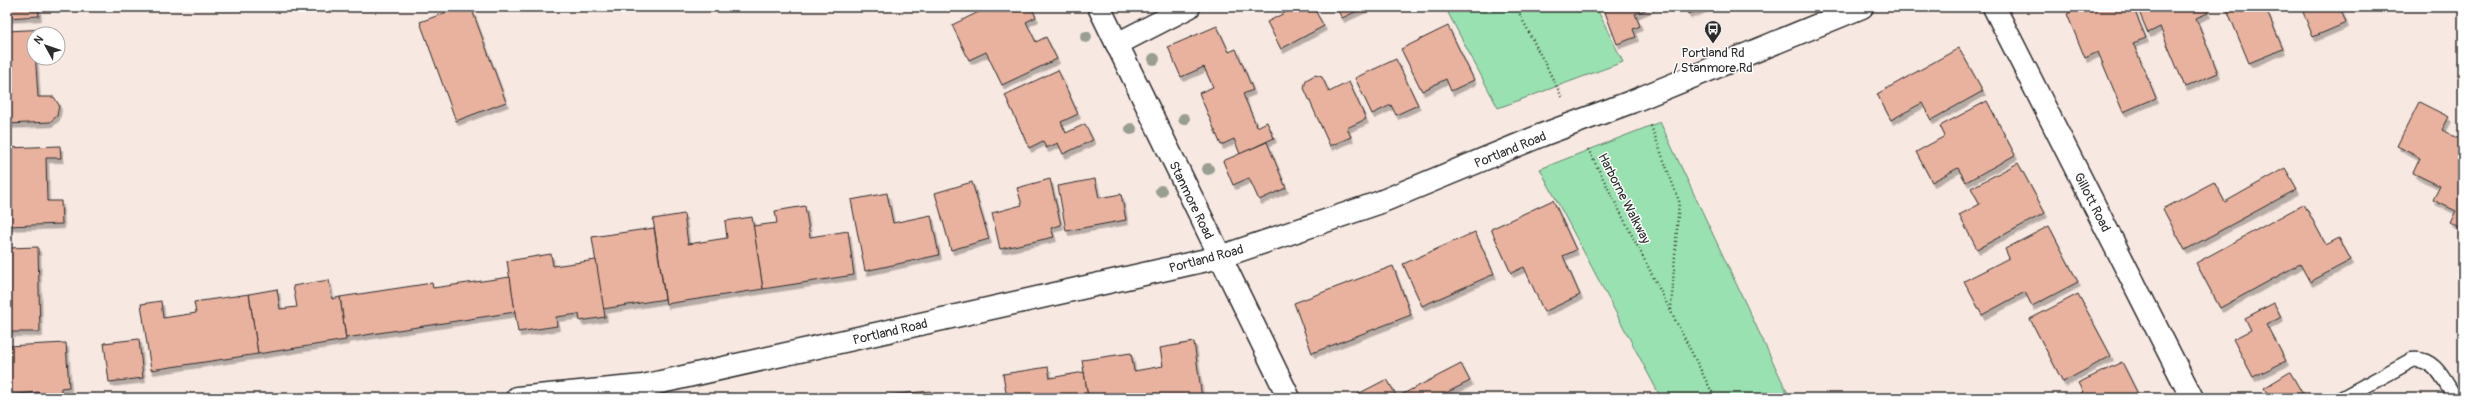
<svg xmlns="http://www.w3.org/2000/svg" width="2470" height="405" viewBox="0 0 2470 405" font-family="Pangolin,sans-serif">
  <defs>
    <filter id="shadow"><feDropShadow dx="2.5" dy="4.5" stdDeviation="0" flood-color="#0004"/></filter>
  </defs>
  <rect width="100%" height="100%" fill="#f8e8e2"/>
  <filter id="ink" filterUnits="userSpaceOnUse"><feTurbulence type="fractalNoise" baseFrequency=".025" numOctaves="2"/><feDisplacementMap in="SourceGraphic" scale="8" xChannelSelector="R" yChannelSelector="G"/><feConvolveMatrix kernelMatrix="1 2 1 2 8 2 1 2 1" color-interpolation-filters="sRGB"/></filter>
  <g filter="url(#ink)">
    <!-- green -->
    <g fill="#99e1b0" stroke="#62866e">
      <polygon points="1445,7 1596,7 1623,62 1498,108"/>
      <polygon points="1660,122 1790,398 1661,398 1540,169"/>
    </g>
    <!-- building -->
    <g fill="#e9b29f" stroke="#2b2b2b" filter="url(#shadow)">
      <polygon points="7,7 38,7 39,16 7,18"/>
      <polygon points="461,7 471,7 506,102 456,121 420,22"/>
      <polygon points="989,7 1031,7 1036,17 1026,22 1036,42 1046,37 1057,59 1002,85 986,52 969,60 952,25"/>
      <polygon points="1296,7 1313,7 1324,26 1281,49 1267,22"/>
      <polygon points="1336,7 1366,7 1342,18"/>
      <polygon points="1603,7 1652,7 1635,14 1640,26 1633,29 1636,37 1617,44"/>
      <polygon points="1686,7 1706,7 1688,14"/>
      <polygon points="2083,7 2133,7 2146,38 2133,43 2156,98 2123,112 2098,52 2085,58 2067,14"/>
      <polygon points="2137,7 2206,7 2208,13 2196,18 2218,73 2185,87 2160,27 2148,33"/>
      <polygon points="2226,7 2265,7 2283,49 2249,63"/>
      <polygon points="2301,7 2340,7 2346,23 2313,37"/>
      <polygon points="1217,26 1229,52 1236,49 1253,90 1243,94 1257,127 1267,122 1274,138 1240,154 1234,139 1221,145 1199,93 1213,87 1204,67 1181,77 1168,47"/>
      <polygon points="1448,26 1474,80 1451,91 1446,79 1422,91 1401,49"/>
      <polygon points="47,29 47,34 34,34 38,97 54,97 59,105 57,116 50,122 7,124 7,31"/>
      <polygon points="1959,48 1983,91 1931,120 1922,103 1891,120 1877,94"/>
      <polygon points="1396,59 1418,105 1396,115 1391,105 1372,114 1355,78"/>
      <polygon points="1058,70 1078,114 1061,122 1066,133 1085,124 1093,140 1063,154 1058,143 1046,148 1043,141 1029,148 1005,95"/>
      <polygon points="1315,75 1322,77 1329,92 1349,82 1366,119 1347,128 1351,137 1330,146 1304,88 1306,80"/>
      <polygon points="1987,101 2015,155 1966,182 1958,168 1932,182 1916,152 1945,136 1940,126"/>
      <polygon points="2419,102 2449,117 2442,130 2463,141 2463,152 2460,159 2463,161 2463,230 2450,223 2456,211 2433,200 2440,186 2413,173 2420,158 2397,146"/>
      <polygon points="1267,142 1286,188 1259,200 1249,178 1233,185 1223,161"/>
      <polygon points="60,146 61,158 46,158 47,201 61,201 62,224 7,226 7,148"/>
      <polygon points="2018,163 2045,213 1977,249 1959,215 1980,204 1971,188"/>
      <polygon points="2285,168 2297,189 2185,250 2163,209 2214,182 2225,202"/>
      <polygon points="1050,179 1061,225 1051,228 1054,237 1000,249 992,213 1022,205 1017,188"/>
      <polygon points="1095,179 1099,198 1121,194 1126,220 1066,231 1058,186"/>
      <polygon points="972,182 989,239 951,250 935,193"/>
      <polygon points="887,193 893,223 931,215 939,255 865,271 851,200"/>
      <polygon points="1553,200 1576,250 1563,256 1580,295 1544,312 1524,267 1511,273 1491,229"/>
      <polygon points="2304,204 2326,245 2339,238 2351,260 2310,282 2300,264 2220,308 2196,263"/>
      <polygon points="805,206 810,237 848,231 854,275 763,289 753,226 777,223 775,211"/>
      <polygon points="684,214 688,244 727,238 725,221 752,217 763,289 666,304 653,219"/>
      <polygon points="2049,226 2078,282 2032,306 2025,292 1982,315 1964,281 2009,258 2005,249"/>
      <polygon points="654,228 665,299 603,309 592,237"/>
      <polygon points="1475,232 1494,274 1422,306 1403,264"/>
      <polygon points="38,247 40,332 7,332 7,248"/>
      <polygon points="551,254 553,266 596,260 605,317 580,321 579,314 556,317 557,326 518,332 507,261"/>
      <polygon points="1393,266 1411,315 1312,353 1294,303"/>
      <polygon points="510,277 515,312 346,338 340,297 432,283 433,288"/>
      <polygon points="329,280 332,299 340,297 346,340 258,354 249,294 277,289 280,309 297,307 293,286"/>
      <polygon points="249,294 258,354 151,370 141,304 161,301 163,318 196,313 194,302"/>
      <polygon points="2078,294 2111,356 2063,382 2030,319"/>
      <polygon points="2274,303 2281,317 2267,325 2286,361 2253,377 2233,339 2251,330 2245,318"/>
      <polygon points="139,339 143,378 109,382 104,343"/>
      <polygon points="1194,342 1202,398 1088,398 1082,360 1131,353 1134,371 1163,366 1160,348"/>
      <polygon points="66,343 69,387 61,388 60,398 38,398 39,392 7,395 7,346"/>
      <polygon points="2122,362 2140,398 2071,398 2083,392 2078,383"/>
      <polygon points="1461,364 1470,381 1436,398 1358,398 1356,395 1387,379 1397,397"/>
      <polygon points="1048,367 1050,378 1084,372 1088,398 1007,398 1003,374"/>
      <polygon points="2290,372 2305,398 2270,398 2264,388"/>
      <polygon points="931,391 932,398 886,398 885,395"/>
    </g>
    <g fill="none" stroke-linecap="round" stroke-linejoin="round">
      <!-- lane casing -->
      <g stroke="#2b2b2b" stroke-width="17">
        <path id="lane" d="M 2343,398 L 2412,360 C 2435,357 2444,381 2455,398"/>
      </g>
      <!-- street casing -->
      <g stroke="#2b2b2b" stroke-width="25">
        <g id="street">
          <polyline points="1099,7 1289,398"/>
          <polyline points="1994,7 2192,398"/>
          <polyline points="1117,44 1189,7"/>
        </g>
      </g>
      <!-- secondary casing -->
      <g stroke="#2b2b2b" stroke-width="25">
        <g id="secondary">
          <polyline points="1631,102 1862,7"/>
          <polyline points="517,398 643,386 1220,257 1378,203 1542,135"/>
        </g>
      </g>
      <!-- path -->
      <g stroke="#2b2b2b" stroke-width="2.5" stroke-dasharray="1 3" stroke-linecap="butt">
        <polyline points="1516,7 1562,97"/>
        <polyline points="1651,126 1679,201 1671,310"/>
        <polyline points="1588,149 1715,398"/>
      </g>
      <!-- lane -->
      <use href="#lane" stroke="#fff" stroke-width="14"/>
      <!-- street -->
      <use href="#street" stroke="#fff" stroke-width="22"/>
      <!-- secondary -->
      <use href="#secondary" stroke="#fff" stroke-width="22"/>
      <!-- secondary-bridge casing -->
      <g stroke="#2b2b2b" stroke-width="25" stroke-linecap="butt">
        <polyline id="secondary-bridge" points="1542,135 1631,102"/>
      </g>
      <!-- secondary-bridge -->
      <use href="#secondary-bridge" stroke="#fff" stroke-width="22"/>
    </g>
    <!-- trees -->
    <g fill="#999e93">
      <circle cx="1086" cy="37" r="6"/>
      <circle cx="1154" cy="59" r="6"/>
      <circle cx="1184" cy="119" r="6"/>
      <circle cx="1131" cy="129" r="6"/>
      <circle cx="1208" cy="169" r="6"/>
      <circle cx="1161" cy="191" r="6"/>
    </g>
  </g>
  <!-- icons -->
  <defs>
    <g id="bus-pin" transform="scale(0.9)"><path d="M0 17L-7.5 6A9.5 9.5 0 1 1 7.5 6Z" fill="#2b2b2b" stroke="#fff"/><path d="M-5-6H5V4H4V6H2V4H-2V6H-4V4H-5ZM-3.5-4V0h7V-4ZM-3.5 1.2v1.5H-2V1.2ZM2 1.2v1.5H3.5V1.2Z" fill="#fff"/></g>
  </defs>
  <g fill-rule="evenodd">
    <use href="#bus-pin" x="1713" y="29"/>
  </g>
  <g text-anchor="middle" stroke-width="3" stroke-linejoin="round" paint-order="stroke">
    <!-- poi labels -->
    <g font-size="13" fill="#2b2b2b" stroke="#fff">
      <text x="1713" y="57">Portland Rd<tspan x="1713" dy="15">/ Stanmore Rd</tspan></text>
    </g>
    <!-- street labels -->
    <g font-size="13" fill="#2b2b2b" stroke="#fff">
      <text transform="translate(1510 149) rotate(-22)" y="5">Portland Road</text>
      <text transform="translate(1625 198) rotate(63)" y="5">Harborne Walkway</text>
      <text transform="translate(1192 200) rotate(64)" y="5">Stanmore Road</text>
      <text transform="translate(2093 202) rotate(63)" y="5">Gillott Road</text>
      <text transform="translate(1206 258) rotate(-15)" y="5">Portland Road</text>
      <text transform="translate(890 331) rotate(-13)" y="5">Portland Road</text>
    </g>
  </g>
  <!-- margin -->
  <rect width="2470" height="405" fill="none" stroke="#fff" stroke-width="24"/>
  <rect x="12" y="12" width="2446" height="381" fill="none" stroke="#2b2b2b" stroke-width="1.5" filter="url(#ink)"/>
  <!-- north arrow -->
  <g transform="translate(46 46) rotate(310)"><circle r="19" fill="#ffffff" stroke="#aaaaaa"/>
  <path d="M0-3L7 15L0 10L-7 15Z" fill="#2b2b2b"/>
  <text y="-6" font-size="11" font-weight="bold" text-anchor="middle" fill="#2b2b2b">N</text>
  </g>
</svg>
